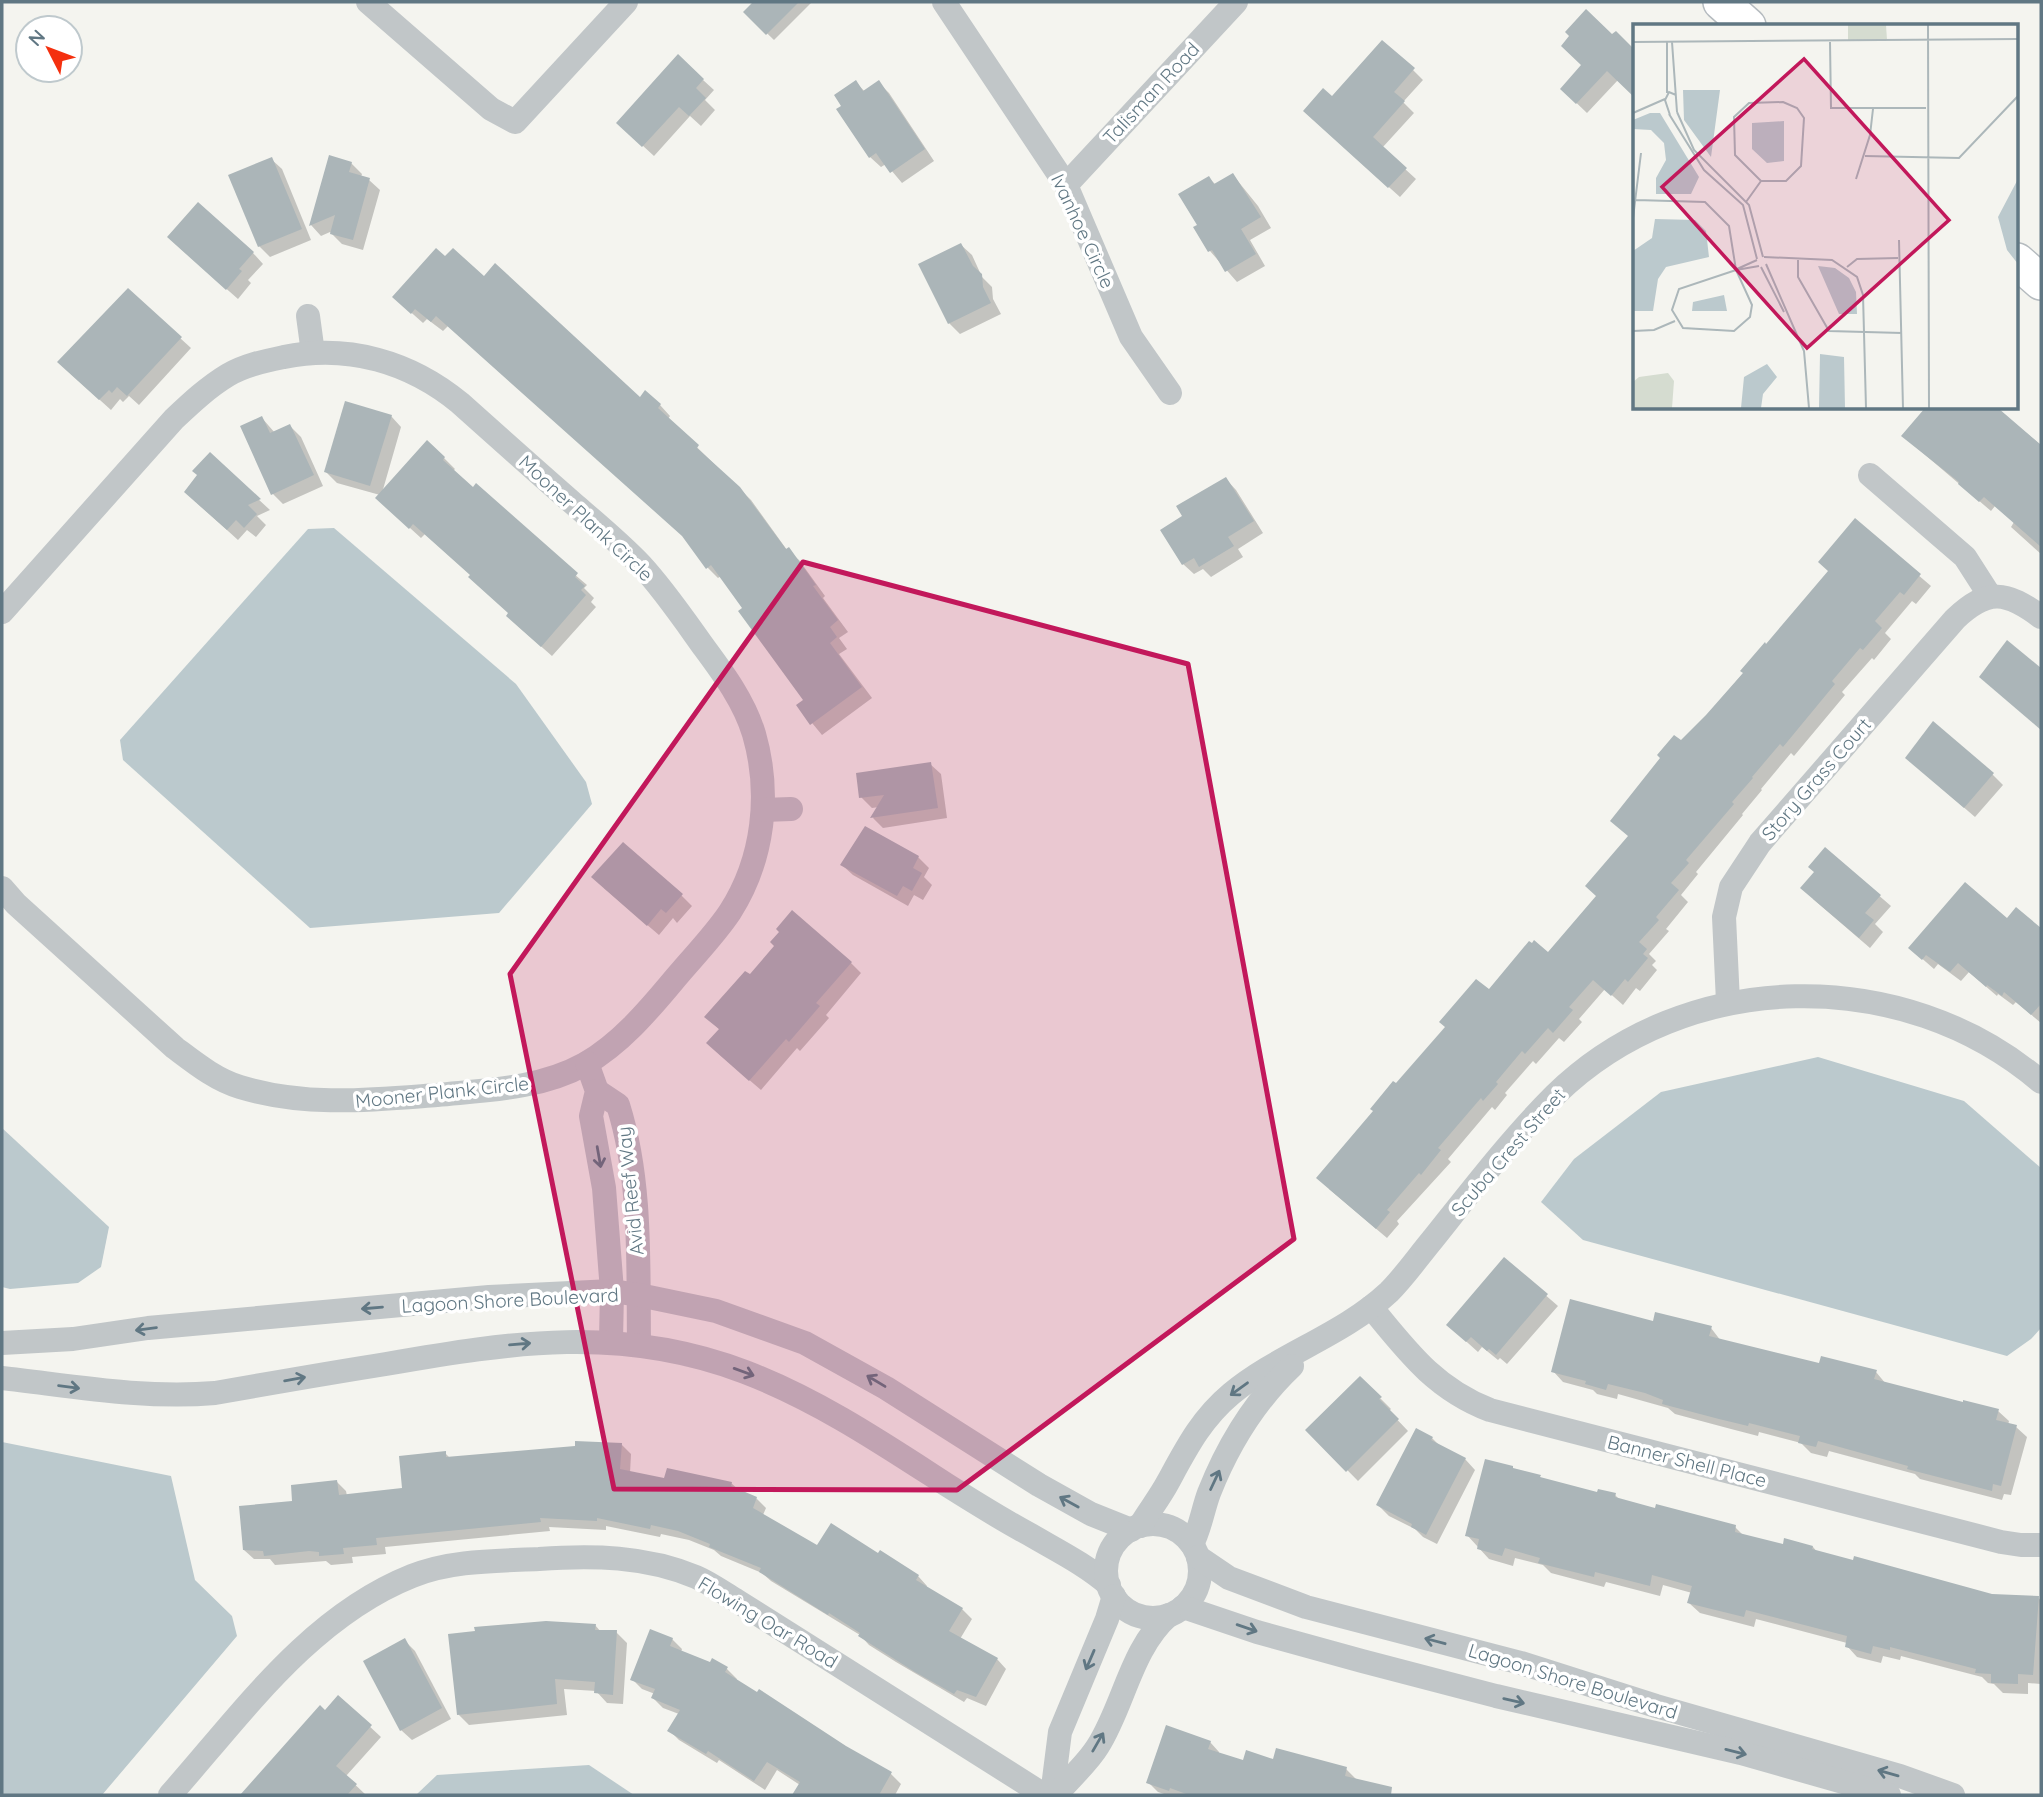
<svg xmlns="http://www.w3.org/2000/svg" width="2043" height="1797" viewBox="0 0 2043 1797" font-family="Quicksand,sans-serif">
  <rect width="100%" height="100%" fill="#f4f4ef"/>
  <!-- water -->
  <g fill="#bbc9cd">
    <polygon points="334,528 516,684 586,782 592,804 499,913 310,928 123,760 120,740 308,529"/>
    <polygon points="1818,1057 1964,1101 2041,1168 2041,1328 2031,1339 2007,1356 1583,1240 1541,1202 1574,1159 1661,1092"/>
    <polygon points="2,1128 109,1227 101,1267 78,1283 10,1289 2,1287"/>
    <polygon points="2,1442 171,1476 195,1580 232,1616 237,1636 102,1795 2,1795"/>
    <polygon points="589,1765 634,1795 416,1795 437,1775"/>
  </g>
  <!-- shadow -->
  <g fill="#0003">
    <polygon points="753,2 810,2 811,3 774,40 745,12"/>
    <polygon points="1616,33 1635,52 1635,96 1618,80 1587,113 1562,89"/>
    <polygon points="1413,70 1423,80 1403,102 1414,113 1382,148 1416,179 1400,197 1315,121 1332,98"/>
    <polygon points="703,80 714,90 705,100 715,110 701,126 690,116 654,156 629,133"/>
    <polygon points="856,82 865,92 879,83 889,93 934,161 902,183 886,164 881,167 870,157 844,106"/>
    <polygon points="330,157 351,163 362,174 361,177 369,180 380,190 363,250 342,244 330,232 321,236 311,225"/>
    <polygon points="271,159 282,169 311,240 270,257 259,246"/>
    <polygon points="1233,175 1258,206 1271,228 1250,240 1265,266 1237,282 1210,251 1199,226 1209,178 1216,185"/>
    <polygon points="961,245 972,255 982,277 992,287 993,299 1001,314 960,334 949,323 920,265"/>
    <polygon points="180,248 253,253 263,264 248,280 251,283 238,299"/>
    <polygon points="445,259 484,279 640,399 660,405 670,416 668,419 751,500 787,550 799,560 825,596 823,598 848,632 839,638 847,649 839,654 872,698 822,735 798,706 805,700 745,609 721,576 718,578 708,568 686,538 448,326 443,331 427,319 423,323 405,307"/>
    <polygon points="180,338 191,348 139,405 129,396 123,402 120,399 111,410 70,373"/>
    <polygon points="1927,408 1988,408 1995,413 1998,410 2041,445 2041,554 2011,527 2014,522 1995,506 1991,511 1903,436"/>
    <polygon points="391,416 401,427 382,493 444,458 455,469 453,471 587,585 584,588 594,598 591,602 596,607 552,656 519,627 510,614 471,575 425,534 421,538 388,508 380,495 337,483 326,472"/>
    <polygon points="262,418 275,433 290,426 301,437 323,486 283,504 273,494"/>
    <polygon points="210,455 270,510 257,516 266,525 256,537 247,530 238,540 197,503"/>
    <polygon points="1226,479 1236,490 1263,533 1238,549 1243,557 1211,577 1203,569 1194,574 1183,564 1184,517"/>
    <polygon points="1855,521 1931,586 1916,604 1912,601 1885,633 1891,639 1874,660 1872,658 1842,692 1845,695 1794,756 1791,753 1761,789 1762,790 1742,814 1743,815 1696,872 1698,874 1681,895 1688,902 1666,929 1669,931 1649,954 1656,961 1652,965 1657,970 1640,991 1636,988 1623,1005 1605,989 1579,1019 1582,1022 1564,1042 1559,1038 1536,1064 1533,1061 1505,1093 1507,1095 1495,1110 1492,1107 1448,1159 1451,1162 1397,1221 1399,1224 1387,1238 1329,1189 1396,1086 1489,991 1549,954 1598,897 1681,742 1692,733 1830,572"/>
    <polygon points="930,764 941,774 947,818 883,828 873,818 879,807 872,808 861,797"/>
    <polygon points="1918,768 1992,774 2003,785 1975,817"/>
    <polygon points="1825,849 1891,906 1875,924 1883,932 1870,948 1813,899"/>
    <polygon points="918,857 929,868 924,877 932,885 923,900 914,895 908,906 853,875 842,865"/>
    <polygon points="604,888 681,895 692,906 677,923 673,918 659,935"/>
    <polygon points="2016,909 2041,930 2041,1023 2016,1002 2013,1005 1998,994 1997,996 1969,972 1961,981 1938,964 1934,969 1910,948 2007,920"/>
    <polygon points="777,946 851,963 861,973 826,1015 829,1018 800,1051 797,1048 761,1090 719,1054 720,1030 707,1017 750,977"/>
    <polygon points="1504,1259 1558,1306 1507,1364 1500,1358 1498,1360 1482,1347 1478,1352 1459,1335"/>
    <polygon points="1654,1323 1711,1328 1721,1341 1820,1366 1876,1372 1886,1384 1998,1411 2009,1421 2008,1425 2016,1427 2027,1437 2011,1495 2004,1494 2002,1500 1920,1479 1915,1474 1829,1451 1827,1457 1811,1453 1801,1443 1759,1432 1758,1436 1731,1429 1675,1414 1668,1408 1618,1394 1617,1399 1597,1394 1593,1390 1563,1382 1553,1371"/>
    <polygon points="1360,1378 1391,1409 1389,1411 1408,1431 1358,1481 1308,1430"/>
    <polygon points="1417,1430 1432,1438 1441,1447 1465,1459 1475,1470 1437,1544 1423,1537 1415,1529 1389,1516 1378,1505"/>
    <polygon points="621,1444 631,1454 630,1473 666,1480 731,1483 740,1491 756,1498 766,1508 763,1515 818,1547 878,1556 918,1576 927,1586 926,1588 962,1609 972,1619 960,1639 997,1659 1006,1669 986,1706 967,1698 964,1702 896,1662 869,1645 860,1635 771,1581 762,1573 721,1556 714,1550 689,1540 661,1534 660,1537 606,1526 606,1530 549,1527 550,1531 385,1547 386,1554 352,1557 353,1563 331,1565 326,1561 275,1565 270,1559 254,1559 244,1550 294,1502 337,1482 346,1491 347,1496 404,1490 445,1453 450,1458"/>
    <polygon points="1516,1471 1598,1494 1615,1495 1621,1501 1735,1527 1744,1536 1784,1546 1785,1540 1813,1547 1818,1553 1991,1595 2038,1597 2041,1601 2041,1684 2028,1683 2028,1694 2003,1693 1994,1684 1988,1683 1982,1677 1901,1656 1900,1660 1883,1656 1881,1663 1857,1657 1847,1646 1847,1643 1756,1619 1754,1627 1700,1613 1689,1603 1692,1593 1663,1585 1660,1596 1606,1582 1604,1587 1551,1573 1543,1565 1515,1558 1513,1566 1489,1559 1467,1535"/>
    <polygon points="595,1625 601,1632 616,1632 627,1643 623,1704 607,1703 596,1691 564,1689 567,1715 469,1725 458,1714"/>
    <polygon points="672,1639 682,1649 681,1652 727,1669 737,1679 736,1681 891,1774 901,1784 895,1795 801,1795 796,1791 800,1785 777,1770 765,1790 719,1760 717,1763 679,1740 669,1730 679,1714 663,1708 653,1698 655,1694 642,1689 632,1679"/>
    <polygon points="405,1641 415,1651 451,1719 412,1740 401,1730"/>
    <polygon points="339,1698 381,1737 346,1776 366,1795 244,1795 320,1708 325,1712"/>
    <polygon points="1210,1742 1219,1752 1219,1754 1245,1763 1275,1761 1346,1769 1356,1779 1381,1795 1167,1795 1158,1792 1148,1782"/>
  </g>
  <!-- building -->
  <g fill="#abb5b8">
    <polygon points="753,2 799,2 766,35 743,12"/>
    <polygon points="1586,9 1612,34 1616,31 1635,50 1635,98 1607,71 1576,104 1560,89 1581,65 1561,46 1569,36 1565,32"/>
    <polygon points="1382,40 1415,68 1394,92 1405,101 1373,137 1407,168 1388,188 1303,111 1323,88 1332,96"/>
    <polygon points="678,54 704,79 696,88 706,98 689,116 679,107 642,147 616,123"/>
    <polygon points="856,80 863,91 879,80 925,149 890,173 876,153 869,158 836,109 841,106 834,95"/>
    <polygon points="329,155 352,162 349,172 370,178 353,240 330,234 335,215 309,226"/>
    <polygon points="272,157 302,229 258,247 228,175"/>
    <polygon points="1233,173 1261,217 1241,229 1256,254 1225,272 1212,250 1208,252 1193,227 1197,225 1178,194 1209,176 1214,184"/>
    <polygon points="198,202 254,252 239,269 242,271 226,290 167,237"/>
    <polygon points="961,243 973,266 982,274 983,287 991,303 948,324 918,264"/>
    <polygon points="436,248 445,256 453,248 484,276 495,263 640,397 645,390 661,404 658,408 699,445 697,448 740,487 786,549 789,547 816,585 813,586 838,620 830,627 837,637 830,643 862,687 810,725 796,705 803,700 738,611 742,608 711,565 706,569 682,536 436,316 431,322 415,309 411,314 392,297"/>
    <polygon points="128,288 182,337 127,396 117,387 112,393 109,390 99,400 57,362"/>
    <polygon points="345,401 392,415 370,486 324,472"/>
    <polygon points="1925,408 1998,408 2041,445 2041,547 1984,497 1979,502 1958,484 1959,482 1901,436"/>
    <polygon points="262,416 270,433 290,424 314,475 271,495 240,426"/>
    <polygon points="427,440 445,457 443,460 473,487 476,483 578,573 575,577 585,586 581,590 586,595 541,647 506,616 508,613 468,577 470,575 413,524 409,529 375,498"/>
    <polygon points="210,452 261,499 248,505 257,514 244,528 236,520 227,530 184,492 197,475 192,471"/>
    <polygon points="1226,477 1254,521 1228,537 1234,546 1199,567 1194,558 1182,565 1160,530 1182,516 1176,506"/>
    <polygon points="1855,518 1921,574 1904,595 1900,592 1875,621 1882,628 1863,650 1860,648 1832,681 1835,684 1783,747 1780,744 1752,777 1753,778 1732,802 1734,804 1686,860 1689,863 1671,883 1679,890 1656,917 1659,920 1639,942 1647,949 1643,954 1648,958 1628,982 1625,979 1611,996 1593,980 1569,1007 1573,1010 1553,1033 1548,1028 1525,1054 1522,1051 1496,1082 1498,1084 1483,1101 1481,1098 1438,1148 1441,1150 1421,1175 1419,1173 1387,1210 1390,1212 1376,1229 1316,1178 1373,1111 1370,1109 1393,1081 1396,1083 1445,1027 1439,1022 1476,979 1489,989 1529,941 1532,943 1534,940 1548,952 1596,896 1585,886 1628,836 1610,821 1660,758 1657,755 1674,735 1681,740 1706,715 1743,673 1740,671 1765,642 1766,644 1828,571 1818,562"/>
    <polygon points="2007,640 2041,668 2041,730 1979,677"/>
    <polygon points="1933,721 1994,773 1964,808 1905,758"/>
    <polygon points="931,762 938,808 870,818 884,795 859,798 856,773"/>
    <polygon points="865,826 919,856 913,868 922,873 912,891 903,886 897,896 840,865"/>
    <polygon points="623,842 683,894 666,913 661,909 647,926 591,877"/>
    <polygon points="1825,847 1881,895 1865,913 1874,920 1859,938 1800,888 1814,872 1808,867"/>
    <polygon points="1965,882 2007,918 2016,907 2041,928 2041,1004 2031,1015 2004,992 2002,996 1987,985 1986,987 1958,963 1950,972 1926,955 1922,960 1908,948"/>
    <polygon points="792,910 852,962 816,1003 820,1006 789,1042 786,1039 749,1081 706,1043 719,1029 704,1017 745,971 750,974 774,946 770,942 779,932 776,929"/>
    <polygon points="1504,1257 1548,1294 1496,1355 1489,1349 1487,1351 1471,1337 1466,1342 1446,1325"/>
    <polygon points="1570,1299 1653,1321 1655,1312 1712,1326 1709,1336 1819,1363 1821,1356 1877,1370 1874,1379 1963,1402 1963,1400 1999,1409 1996,1420 2017,1425 2001,1486 1993,1484 1992,1491 1907,1469 1908,1466 1818,1441 1816,1447 1798,1443 1800,1436 1749,1423 1748,1426 1719,1419 1662,1404 1663,1400 1645,1393 1608,1384 1606,1390 1585,1384 1586,1381 1551,1372"/>
    <polygon points="1360,1376 1382,1397 1379,1399 1399,1419 1346,1472 1305,1430"/>
    <polygon points="1416,1428 1433,1437 1431,1440 1466,1458 1426,1535 1411,1527 1412,1524 1376,1505"/>
    <polygon points="575,1441 622,1443 620,1469 664,1478 667,1468 732,1482 731,1486 757,1497 753,1508 817,1545 831,1523 878,1553 880,1550 919,1575 916,1580 963,1608 949,1631 998,1658 976,1697 957,1690 954,1694 915,1672 858,1636 860,1633 829,1613 828,1615 759,1572 761,1568 709,1547 710,1544 678,1531 651,1525 650,1529 597,1518 597,1521 540,1518 541,1522 376,1538 377,1545 343,1548 344,1554 319,1556 319,1552 309,1551 264,1556 263,1551 243,1550 239,1506 292,1501 291,1485 337,1480 339,1495 402,1488 399,1456 446,1451 446,1457 575,1446"/>
    <polygon points="1485,1459 1513,1466 1513,1468 1541,1475 1540,1477 1597,1492 1598,1489 1616,1493 1615,1497 1655,1508 1656,1504 1736,1525 1735,1532 1783,1544 1784,1538 1813,1546 1812,1549 1853,1560 1854,1556 1992,1594 2039,1596 2033,1675 2018,1674 2018,1684 1991,1683 1991,1674 1975,1673 1976,1669 1890,1647 1890,1650 1873,1646 1871,1654 1845,1647 1847,1636 1746,1610 1744,1617 1687,1603 1692,1586 1652,1575 1650,1586 1595,1572 1594,1577 1538,1563 1540,1558 1505,1548 1502,1556 1477,1549 1479,1539 1465,1536"/>
    <polygon points="546,1621 596,1624 595,1630 617,1630 613,1695 594,1693 595,1682 555,1679 557,1704 457,1715 448,1634 475,1631 474,1627"/>
    <polygon points="650,1629 673,1638 670,1646 710,1662 712,1658 728,1667 725,1672 757,1692 759,1689 846,1746 892,1772 879,1795 792,1795 800,1782 767,1762 754,1781 708,1751 706,1754 667,1731 680,1710 651,1698 655,1689 630,1680"/>
    <polygon points="405,1638 442,1708 400,1731 363,1661"/>
    <polygon points="338,1695 372,1725 336,1766 357,1784 347,1795 240,1795 320,1705 325,1710"/>
    <polygon points="1166,1725 1211,1741 1208,1749 1243,1760 1246,1750 1273,1759 1276,1748 1347,1767 1345,1776 1392,1787 1391,1795 1189,1795 1170,1788 1169,1791 1146,1783"/>
  </g>
  <g fill="none" stroke-linecap="round" stroke-linejoin="round">
    <!-- secondary casing -->
    <g stroke="#b5bbbf" stroke-width="38">
      <g id="secondary">
        <polyline points="1721,2 1748,26"/>
        <polyline points="2017,261 2041,282"/>
      </g>
    </g>
    <!-- street -->
    <g stroke="#c1c6c8" stroke-width="24">
      <polyline points="368,2 491,109 515,122 626,2"/>
      <polyline points="944,2 1066,185 1131,337 1170,393"/>
      <polyline points="1066,185 1236,2"/>
      <polyline points="308,316 313,353"/>
      <polyline points="1870,475 1965,557 1990,596"/>
      <path d="M 2,612 L 174,419 C 191,403 208,387 228,375 C 245,365 265,361 284,357 C 349,344 410,362 460,403 C 498,437 536,471 575,505 C 597,524 620,543 641,565 C 664,590 683,618 703,646 C 723,673 744,701 754,734 C 771,793 764,859 730,912 C 714,936 692,958 673,981 C 648,1011 620,1044 585,1064 C 540,1089 487,1090 437,1095 C 370,1100 306,1107 240,1087 C 216,1080 195,1063 175,1048 L 16,904 L 2,888"/>
      <polyline points="763,810 791,809"/>
      <path d="M 1728,1002 L 1724,917 L 1731,887 L 1760,843 L 1955,619 C 1988,588 2006,591 2041,617"/>
      <polyline points="587,1063 597,1091 591,1116 604,1188 612,1291 611,1341"/>
      <path d="M 597,1091 L 618,1105 C 642,1181 638,1266 639,1345"/>
      <path d="M 1371,1307 C 1407,1351 1435,1389 1490,1410 L 2001,1542 L 2021,1545 L 2041,1545"/>
      <polyline points="2,1343 73,1339 148,1328 489,1297 612,1291 639,1295 716,1311 805,1343 886,1388 1039,1485 1091,1514 1131,1530"/>
      <path d="M 2,1378 C 73,1386 143,1399 215,1393 C 272,1383 329,1373 386,1364 C 512,1342 622,1325 745,1372 C 818,1400 882,1443 947,1485 C 974,1502 1001,1519 1029,1534 C 1056,1550 1085,1564 1109,1585"/>
      <circle cx="1153" cy="1571" r="47"/>
      <path d="M 1140,1526 C 1149,1511 1160,1497 1168,1482 C 1186,1449 1201,1419 1231,1394 C 1279,1354 1342,1336 1389,1292 C 1405,1276 1418,1257 1433,1239 C 1472,1190 1511,1139 1555,1095 C 1686,967 1903,964 2041,1082"/>
      <path d="M 1192,1544 C 1200,1529 1203,1509 1209,1493 C 1228,1445 1255,1401 1292,1366"/>
      <polyline points="1198,1557 1229,1578 1306,1607 1521,1663 1656,1706 1900,1776 1953,1795"/>
      <polyline points="1183,1607 1257,1632 1362,1661 1496,1696 1741,1753 1889,1795"/>
      <path d="M 170,1795 C 241,1715 309,1617 412,1576 C 451,1560 497,1561 539,1559 C 592,1555 646,1556 696,1577 C 710,1583 724,1593 737,1601 L 1044,1795"/>
      <polyline points="1052,1795 1060,1732 1107,1619 1114,1596"/>
      <path d="M 1056,1795 C 1069,1779 1087,1764 1098,1746 C 1124,1705 1131,1648 1169,1615"/>
    </g>
    <!-- secondary -->
    <use href="#secondary" stroke="#fff" stroke-width="35"/>
  </g>
  <!-- one-way arrows -->
  <defs><path id="oneway-shaft" d="M-6 0H5M1.5-3L5.5 0L1.5 3" fill="none" stroke-width="1.6" stroke-linecap="round" stroke-linejoin="round" transform="scale(1.75)"/></defs>
  <g stroke="#607783">
    <use href="#oneway-shaft" transform="translate(599 1157) rotate(80)"/>
    <use href="#oneway-shaft" transform="translate(372 1308) rotate(175)"/>
    <use href="#oneway-shaft" transform="translate(146 1329) rotate(173)"/>
    <use href="#oneway-shaft" transform="translate(520 1344) rotate(-5)"/>
    <use href="#oneway-shaft" transform="translate(744 1372) rotate(20)"/>
    <use href="#oneway-shaft" transform="translate(295 1379) rotate(-10)"/>
    <use href="#oneway-shaft" transform="translate(876 1381) rotate(-149)"/>
    <use href="#oneway-shaft" transform="translate(69 1387) rotate(7)"/>
    <use href="#oneway-shaft" transform="translate(1239 1389) rotate(144)"/>
    <use href="#oneway-shaft" transform="translate(1215 1480) rotate(-65)"/>
    <use href="#oneway-shaft" transform="translate(1069 1502) rotate(-151)"/>
    <use href="#oneway-shaft" transform="translate(1247 1628) rotate(19)"/>
    <use href="#oneway-shaft" transform="translate(1435 1641) rotate(-165)"/>
    <use href="#oneway-shaft" transform="translate(1090 1660) rotate(113)"/>
    <use href="#oneway-shaft" transform="translate(1514 1701) rotate(13)"/>
    <use href="#oneway-shaft" transform="translate(1098 1742) rotate(-60)"/>
    <use href="#oneway-shaft" transform="translate(1736 1752) rotate(14)"/>
    <use href="#oneway-shaft" transform="translate(1888 1773) rotate(-164)"/>
  </g>
  <!-- marked area -->
  <path fill="#c2185b" fill-opacity="0.2" stroke="#c2185b" stroke-width="5" stroke-linejoin="round" d="M 803,562 L 1188,664 L 1294,1239 L 957,1490 L 614,1489 L 510,974 Z"/>
  <g text-anchor="middle" stroke-width="7" stroke-linejoin="round" paint-order="stroke">
    <!-- street labels -->
    <g font-size="19" fill="#607783" stroke="#fff">
      <text transform="translate(1151 93) rotate(-47)" y="7">Talisman Road</text>
      <text transform="translate(1083 231) rotate(65)" y="7">Ivanhoe Circle</text>
      <text transform="translate(586 518) rotate(43)" y="7">Mooner Plank Circle</text>
      <text transform="translate(1816 779) rotate(-49)" y="7">Story Grass Court</text>
      <text transform="translate(442 1092) rotate(-6)" y="7">Mooner Plank Circle</text>
      <text transform="translate(1508 1152) rotate(-49)" y="7">Scuba Crest Street</text>
      <text transform="translate(630 1191) rotate(-96)" y="7">Avid Reef Way</text>
      <text transform="translate(510 1300) rotate(-3)" y="7">Lagoon Shore Boulevard</text>
      <text transform="translate(1687 1461) rotate(14)" y="7">Banner Shell Place</text>
      <text transform="translate(768 1622) rotate(31)" y="7">Flowing Oar Road</text>
      <text transform="translate(1573 1681) rotate(17)" y="7">Lagoon Shore Boulevard</text>
    </g>
  </g>
  <!-- overview -->
  <g transform="translate(1633 24)">
    <rect width="385" height="385" fill="#f4f4ef"/>
    <path d="M 215,1 L 253,1 L 254,16 L 215,16 ZM 35,349 L 41,357 L 39,384 L 0,384 L 0,358 L 6,353 Z" fill="#d5dcd0"/>
    <path d="M 50,66 L 87,66 L 78,133 L 51,96 ZM 17,89 L 27,89 L 66,153 L 58,170 L 23,170 L 23,154 L 33,136 L 31,119 L 18,106 L 0,105 L 0,96 ZM 151,97 L 151,137 L 134,139 L 119,125 L 119,99 ZM 385,155 L 385,240 L 374,226 L 365,193 ZM 22,195 L 62,196 L 73,207 L 76,233 L 33,243 L 25,255 L 20,287 L 0,287 L 0,227 L 19,214 ZM 185,242 L 202,244 L 216,254 L 223,268 L 224,290 L 206,290 ZM 91,271 L 94,287 L 59,287 L 60,278 ZM 187,330 L 211,333 L 212,384 L 186,384 ZM 134,340 L 144,353 L 130,370 L 128,384 L 108,384 L 111,353 Z" fill="#bbc9cd"/>
    <path fill="none" stroke="#acb7ba" stroke-width="2" d="M 295,1 L 296,384M 0,18 L 385,15M 39,18 L 44,88M 197,18 L 198,84 L 293,84M 34,69 L 34,18M 150,78 L 164,84 L 171,94 L 168,142 L 153,157 L 128,157 L 102,131 L 101,93 L 116,79 ZM 44,88 L 61,126 L 116,181 L 130,233M 0,89 L 32,75M 36,90 L 71,146 L 110,181 L 124,235M 37,91 L 32,76 L 36,68 L 43,71M 232,132 L 326,134 L 385,72M 223,155 L 237,111 L 240,85M 3,176 L 72,178 L 96,202 L 103,246 L 119,281 L 117,293 L 101,307 L 50,304 L 39,286 L 46,265 L 103,246 L 126,242M 113,178 L 128,157M 0,194 L 8,129M 266,216 L 270,384M 131,233 L 199,236 L 224,253 L 230,271 L 233,384M 165,236 L 165,253 L 196,307 L 269,309M 133,240 L 171,327 L 176,384M 128,243 L 151,288M 214,243 L 224,235 L 265,234M 104,245 L 124,236M 0,307 L 21,306 L 42,297"/>
    <path fill="#c2185b" fill-opacity="0.15" stroke="#c2185b" stroke-width="3.5" d="M 171,35 L 316,196 L 174,324 L 29,163 Z"/>
    <rect width="385" height="385" fill="none" stroke="#607783" stroke-width="3.5"/>
  </g>
  <!-- border -->
  <rect width="2043" height="1797" fill="none" stroke="#607783" stroke-width="7"/>
  <!-- north arrow -->
  <g transform="translate(49 49) rotate(312)"><circle r="33" fill="#ffffff" stroke="#bfc9cd" stroke-width="2"/>
  <path d="M0-5L12 26L0 18L-12 26Z" fill="#f4300f"/>
  <text y="-10" font-size="19" font-weight="bold" text-anchor="middle" fill="#607783">N</text>
  </g>
</svg>
